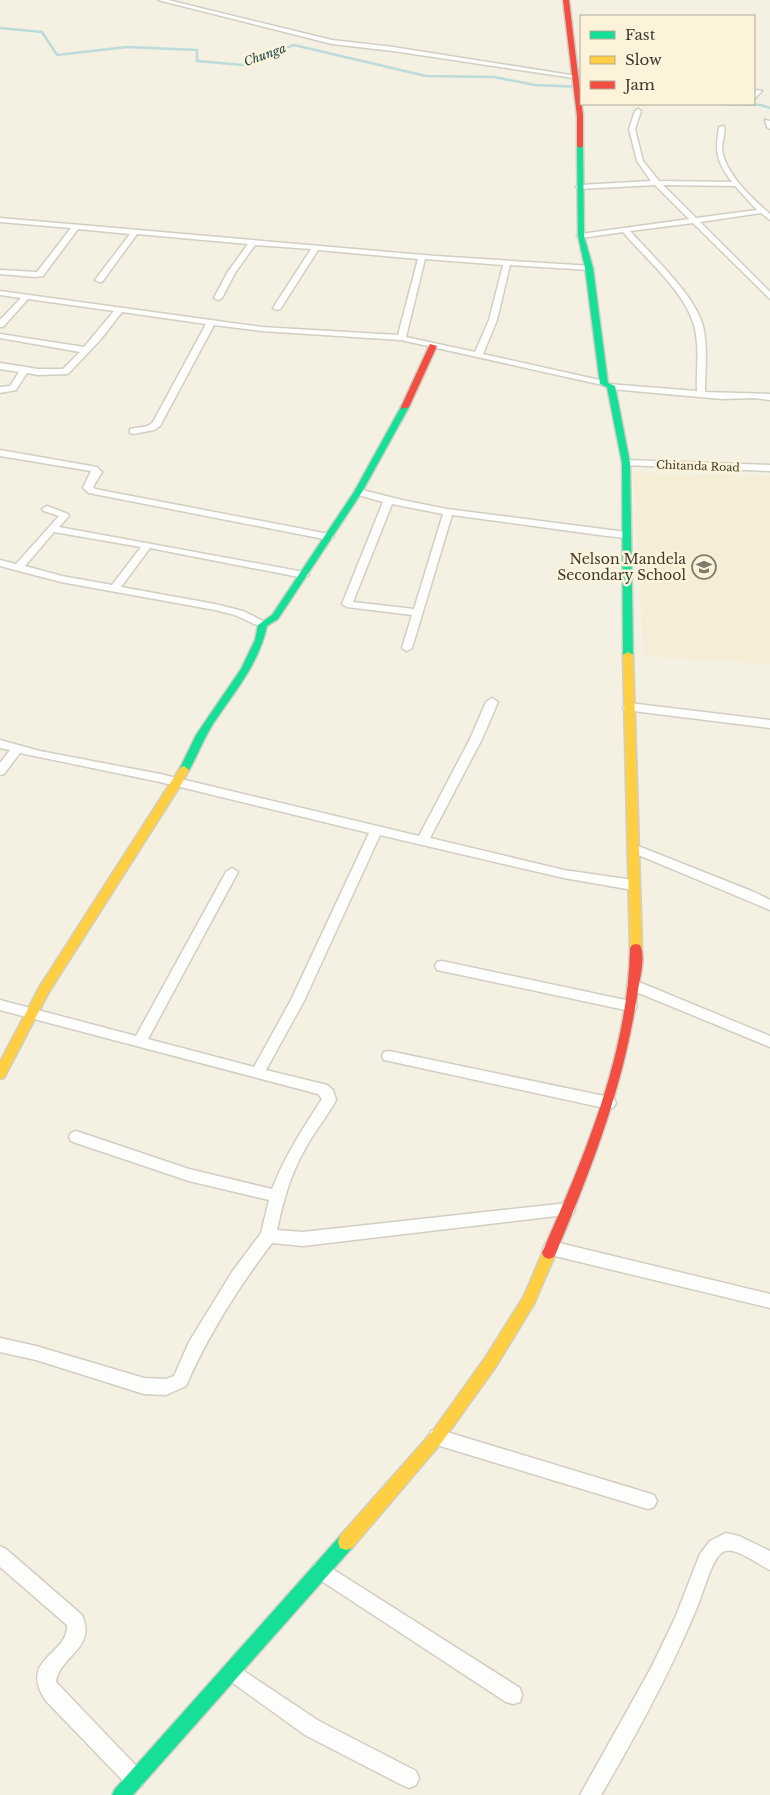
<svg xmlns="http://www.w3.org/2000/svg" width="770" height="1795" viewBox="0 0 770 1795" font-family="'Libre Baskerville',serif">
  <rect width="100%" height="100%" fill="#f4f0e2"/>
  <!-- built -->
  <polygon fill="#f5edd5" points="633,473 770,477 770,664 644,656"/>
  <g fill="none" stroke-linecap="round" stroke-linejoin="round">
    <!-- stream -->
    <g stroke="#bcdbdb" stroke-width="2.5">
      <polyline points="0,28 42,32 57,55 127,47 197,50 197,61 243,65 294,45 426,76 494,77 535,85 581,87"/>
      <polyline points="726,104 761,105 770,108"/>
    </g>
    <!-- street casing -->
    <g stroke="#d1cec3" stroke-width="3">
      <g id="street">
        <polygon points="158,0 168,0 332,40 393,47 577,76 574,78 393,51 332,44"/>
        <polygon points="757,90 762,91 754,99 754,93"/>
        <path d="M 638,109 L 641,111 L 635,129 L 643,161 L 659,181 L 732,182 C 716,161 715,152 719,127 L 724,126 C 726,133 722,141 722,149 C 725,174 752,198 770,214 L 770,220 L 761,213 L 700,222 L 770,292 L 770,299 L 693,223 L 630,231 C 652,256 695,295 703,326 C 708,347 705,370 705,392 L 770,394 L 770,400 L 754,398 L 722,399 L 611,389 L 607,386 L 401,340 L 261,331 L 214,325 L 160,426 L 154,430 L 133,434 L 130,433 L 130,429 L 148,426 L 153,422 L 206,324 L 122,312 L 101,339 L 68,374 L 38,375 L 27,373 L 16,390 L 0,393 L 0,387 L 10,386 L 19,372 L 0,369 L 0,363 L 38,369 L 63,369 L 80,352 L 0,338 L 0,334 L 84,347 L 114,311 L 28,299 L 3,327 L 0,327 L 0,320 L 21,298 L 0,295 L 0,291 L 261,327 L 398,335 L 418,259 L 318,250 L 281,308 L 277,310 L 273,308 L 311,249 L 255,245 L 235,273 L 222,298 L 218,300 L 214,298 L 227,273 L 248,244 L 137,234 L 102,282 L 99,282 L 95,280 L 130,234 L 78,229 L 43,276 L 35,277 L 0,274 L 0,270 L 37,272 L 71,228 L 0,222 L 0,218 L 435,256 L 592,266 L 593,268 L 589,270 L 510,265 L 497,320 L 483,354 L 604,381 L 608,384 L 697,391 C 696,370 700,346 694,325 C 685,292 645,258 623,232 L 581,238 L 577,236 L 581,234 L 689,219 L 655,185 L 580,189 L 576,187 L 580,185 L 651,181 L 637,161 L 629,129 L 635,111 ZM 663,185 L 735,186 L 757,210 L 696,218 ZM 425,259 L 503,265 L 489,320 L 475,352 L 406,337 Z"/>
        <polygon points="765,120 770,121 770,129 767,127"/>
        <polygon points="0,450 97,467 102,472 93,487 95,489 329,534 334,537 329,540 89,493 83,488 91,471 0,456"/>
        <polygon points="626,460 770,465 770,471 623,465 623,461"/>
        <path d="M 358,489 L 402,500 L 447,509 L 626,532 L 631,535 L 626,538 L 607,536 L 452,515 L 412,648 L 407,651 L 402,648 L 412,615 L 347,607 L 342,604 L 383,502 L 355,494 L 355,490 ZM 392,504 L 443,514 L 414,609 L 353,602 Z"/>
        <path d="M 47,506 L 68,514 L 69,516 L 59,527 L 304,572 L 309,575 L 304,578 L 150,548 L 121,587 L 215,604 L 243,611 L 267,623 L 268,625 L 267,627 L 263,628 L 235,615 L 215,610 L 61,582 L 0,566 L 0,560 L 16,564 L 17,563 L 59,516 L 44,511 L 42,509 ZM 54,532 L 141,547 L 112,585 L 62,576 L 25,566 Z"/>
        <path d="M 492,698 L 498,702 L 482,739 L 430,838 L 564,870 L 633,880 L 637,882 L 639,885 L 637,888 L 633,890 L 564,878 L 380,835 L 304,1001 L 266,1070 L 327,1085 L 333,1090 L 336,1100 C 327,1117 314,1132 305,1149 C 290,1175 283,1202 277,1230 L 303,1232 L 568,1203 L 573,1204 L 575,1209 L 573,1214 L 303,1246 L 272,1243 C 238,1288 208,1335 186,1386 L 166,1395 L 144,1394 L 36,1360 L 0,1352 L 0,1338 L 36,1346 L 144,1378 L 166,1379 L 174,1376 L 189,1342 L 232,1272 L 261,1233 L 269,1200 L 189,1181 L 76,1143 L 71,1141 L 69,1137 L 71,1133 L 76,1131 L 189,1169 L 272,1189 C 285,1156 303,1128 322,1099 L 318,1094 L 0,1010 L 0,1000 L 136,1036 L 226,872 L 232,868 L 238,872 L 148,1039 L 254,1067 L 291,1000 L 369,833 L 160,782 L 20,753 L 4,774 L 0,775 L 0,763 L 10,750 L 0,748 L 0,740 L 40,751 L 160,774 L 419,836 L 470,739 L 486,702 Z"/>
        <polygon points="629,703 770,720 770,728 625,710 623,707"/>
        <polygon points="633,844 754,892 770,900 770,910 629,851 627,848"/>
        <polygon points="442,961 630,1001 635,1002 637,1006 635,1010 630,1011 442,971 437,970 435,966 437,962"/>
        <polygon points="634,980 770,1036 770,1047 629,989 627,985 629,981"/>
        <polygon points="389,1051 609,1097 614,1099 616,1103 614,1107 609,1109 389,1061 384,1060 382,1056 384,1052"/>
        <polygon points="551,1241 770,1294 770,1308 551,1255 546,1253 543,1248 546,1243"/>
        <polygon points="437,1429 648,1493 654,1495 657,1501 654,1507 648,1509 437,1445 431,1443 429,1437 431,1431"/>
        <path d="M 726,1533 L 739,1536 L 770,1551 L 770,1570 C 759,1565 736,1547 725,1551 C 712,1555 703,1594 698,1605 C 671,1671 637,1734 601,1795 L 580,1795 L 651,1668 L 675,1618 L 700,1554 L 710,1541 Z"/>
        <path d="M 0,1546 L 6,1549 L 82,1615 C 97,1649 59,1656 56,1682 L 142,1772 L 145,1779 L 142,1786 L 135,1789 L 128,1786 L 46,1701 C 17,1658 69,1655 67,1625 L 0,1567 Z"/>
        <polygon points="320,1561 520,1688 522,1695 520,1702 513,1704 506,1702 314,1576 311,1570 314,1564"/>
        <polygon points="232,1663 319,1721 416,1771 419,1778 416,1785 409,1788 402,1785 305,1735 226,1678 223,1672 226,1666"/>
      </g>
    </g>
    <!-- fast casing -->
    <g stroke="#d1cec3" stroke-width="3">
      <g id="fast">
        <polygon points="580,144 583,146 584,236 593,268 608,383 615,386 630,463 633,655 628,658 623,655 622,463 607,387 600,384 585,268 578,236 577,146"/>
        <path d="M 402,405 L 409,407 L 362,492 L 278,619 L 267,626 C 259,664 234,692 213,724 C 203,740 197,757 188,772 L 180,772 L 179,770 L 196,735 L 241,669 L 255,640 L 258,625 L 272,615 L 354,492 Z"/>
        <polygon points="346,1534 352,1536 354,1542 352,1548 133,1795 112,1795 115,1789 340,1536"/>
      </g>
    </g>
    <!-- slow casing -->
    <g stroke="#d1cec3" stroke-width="3">
      <g id="slow">
        <polygon points="628,652 633,655 642,948 640,951 632,951 630,948 623,655"/>
        <polygon points="184,766 189,770 182,783 49,992 4,1078 0,1079 0,1062 40,986 180,768"/>
        <polygon points="549,1247 554,1249 556,1253 534,1304 495,1368 442,1442 352,1548 346,1550 340,1548 338,1542 340,1536 432,1432 485,1358 524,1296 544,1249"/>
      </g>
    </g>
    <!-- jam casing -->
    <g stroke="#d1cec3" stroke-width="3">
      <g id="jam">
        <polygon points="563,0 569,0 583,116 583,146 580,148 577,146 577,116"/>
        <polygon points="430,344 437,346 409,407 402,409 401,407"/>
        <path d="M 636,944 L 640,945 C 646,956 640,978 638,990 C 624,1085 593,1165 556,1253 L 554,1257 L 549,1259 L 544,1257 L 542,1253 C 584,1157 628,1055 630,948 L 632,945 Z"/>
      </g>
    </g>
    <!-- street -->
    <use href="#street" fill="#fdfdfb" fill-rule="evenodd"/>
    <!-- fast -->
    <use href="#fast" fill="#16e098" fill-rule="evenodd"/>
    <!-- slow -->
    <use href="#slow" fill="#ffcf43" fill-rule="evenodd"/>
    <!-- jam -->
    <use href="#jam" fill="#f24e42" fill-rule="evenodd"/>
  </g>
  <!-- icons -->
  <defs>
    <g id="school-ring" transform="scale(1.25)"><circle r="9.5" fill="#fcf3da" stroke="#7d7a6e" stroke-width="1.5"/><path d="M0-5L7-2L0 1L-7-2ZM-4 1L0 2.5L4 1V4Q0 6-4 4Z" fill="#7d7a6e"/></g>
  </defs>
  <g fill-rule="evenodd">
    <use href="#school-ring" x="704" y="567"/>
  </g>
  <g text-anchor="middle" stroke-width="5" stroke-linejoin="round" paint-order="stroke">
    <!-- far-street labels -->
    <g font-size="11" fill="#3d3a30" stroke="#fcf3da">
      <text transform="translate(698 466) rotate(2)" y="4">Chitanda Road</text>
    </g>
    <!-- far-water labels -->
    <g font-size="12" font-style="italic" fill="#184347" stroke="#fcf3da">
      <text transform="translate(265 55) rotate(-20)" y="4">Chunga</text>
    </g>
    <!-- poi labels -->
    <g font-size="14" fill="#3d3a30" stroke="#fcf3da" text-anchor="end">
      <text x="686" y="564">Nelson Mandela<tspan x="686" dy="16">Secondary School</tspan></text>
    </g>
  </g>
  <!-- legend -->
  <rect x="580" y="15" width="175" height="90" fill="#fcf3da" stroke="#b0a996"/>
  <rect x="590" y="31" width="25" height="8" fill="#16e098" stroke="#b0a996"/>
  <text x="625" y="40" font-size="15" fill="#3d3a30">Fast</text>
  <rect x="590" y="56" width="25" height="8" fill="#ffcf43" stroke="#b0a996"/>
  <text x="625" y="65" font-size="15" fill="#3d3a30">Slow</text>
  <rect x="590" y="81" width="25" height="8" fill="#f24e42" stroke="#b0a996"/>
  <text x="625" y="90" font-size="15" fill="#3d3a30">Jam</text>
</svg>
